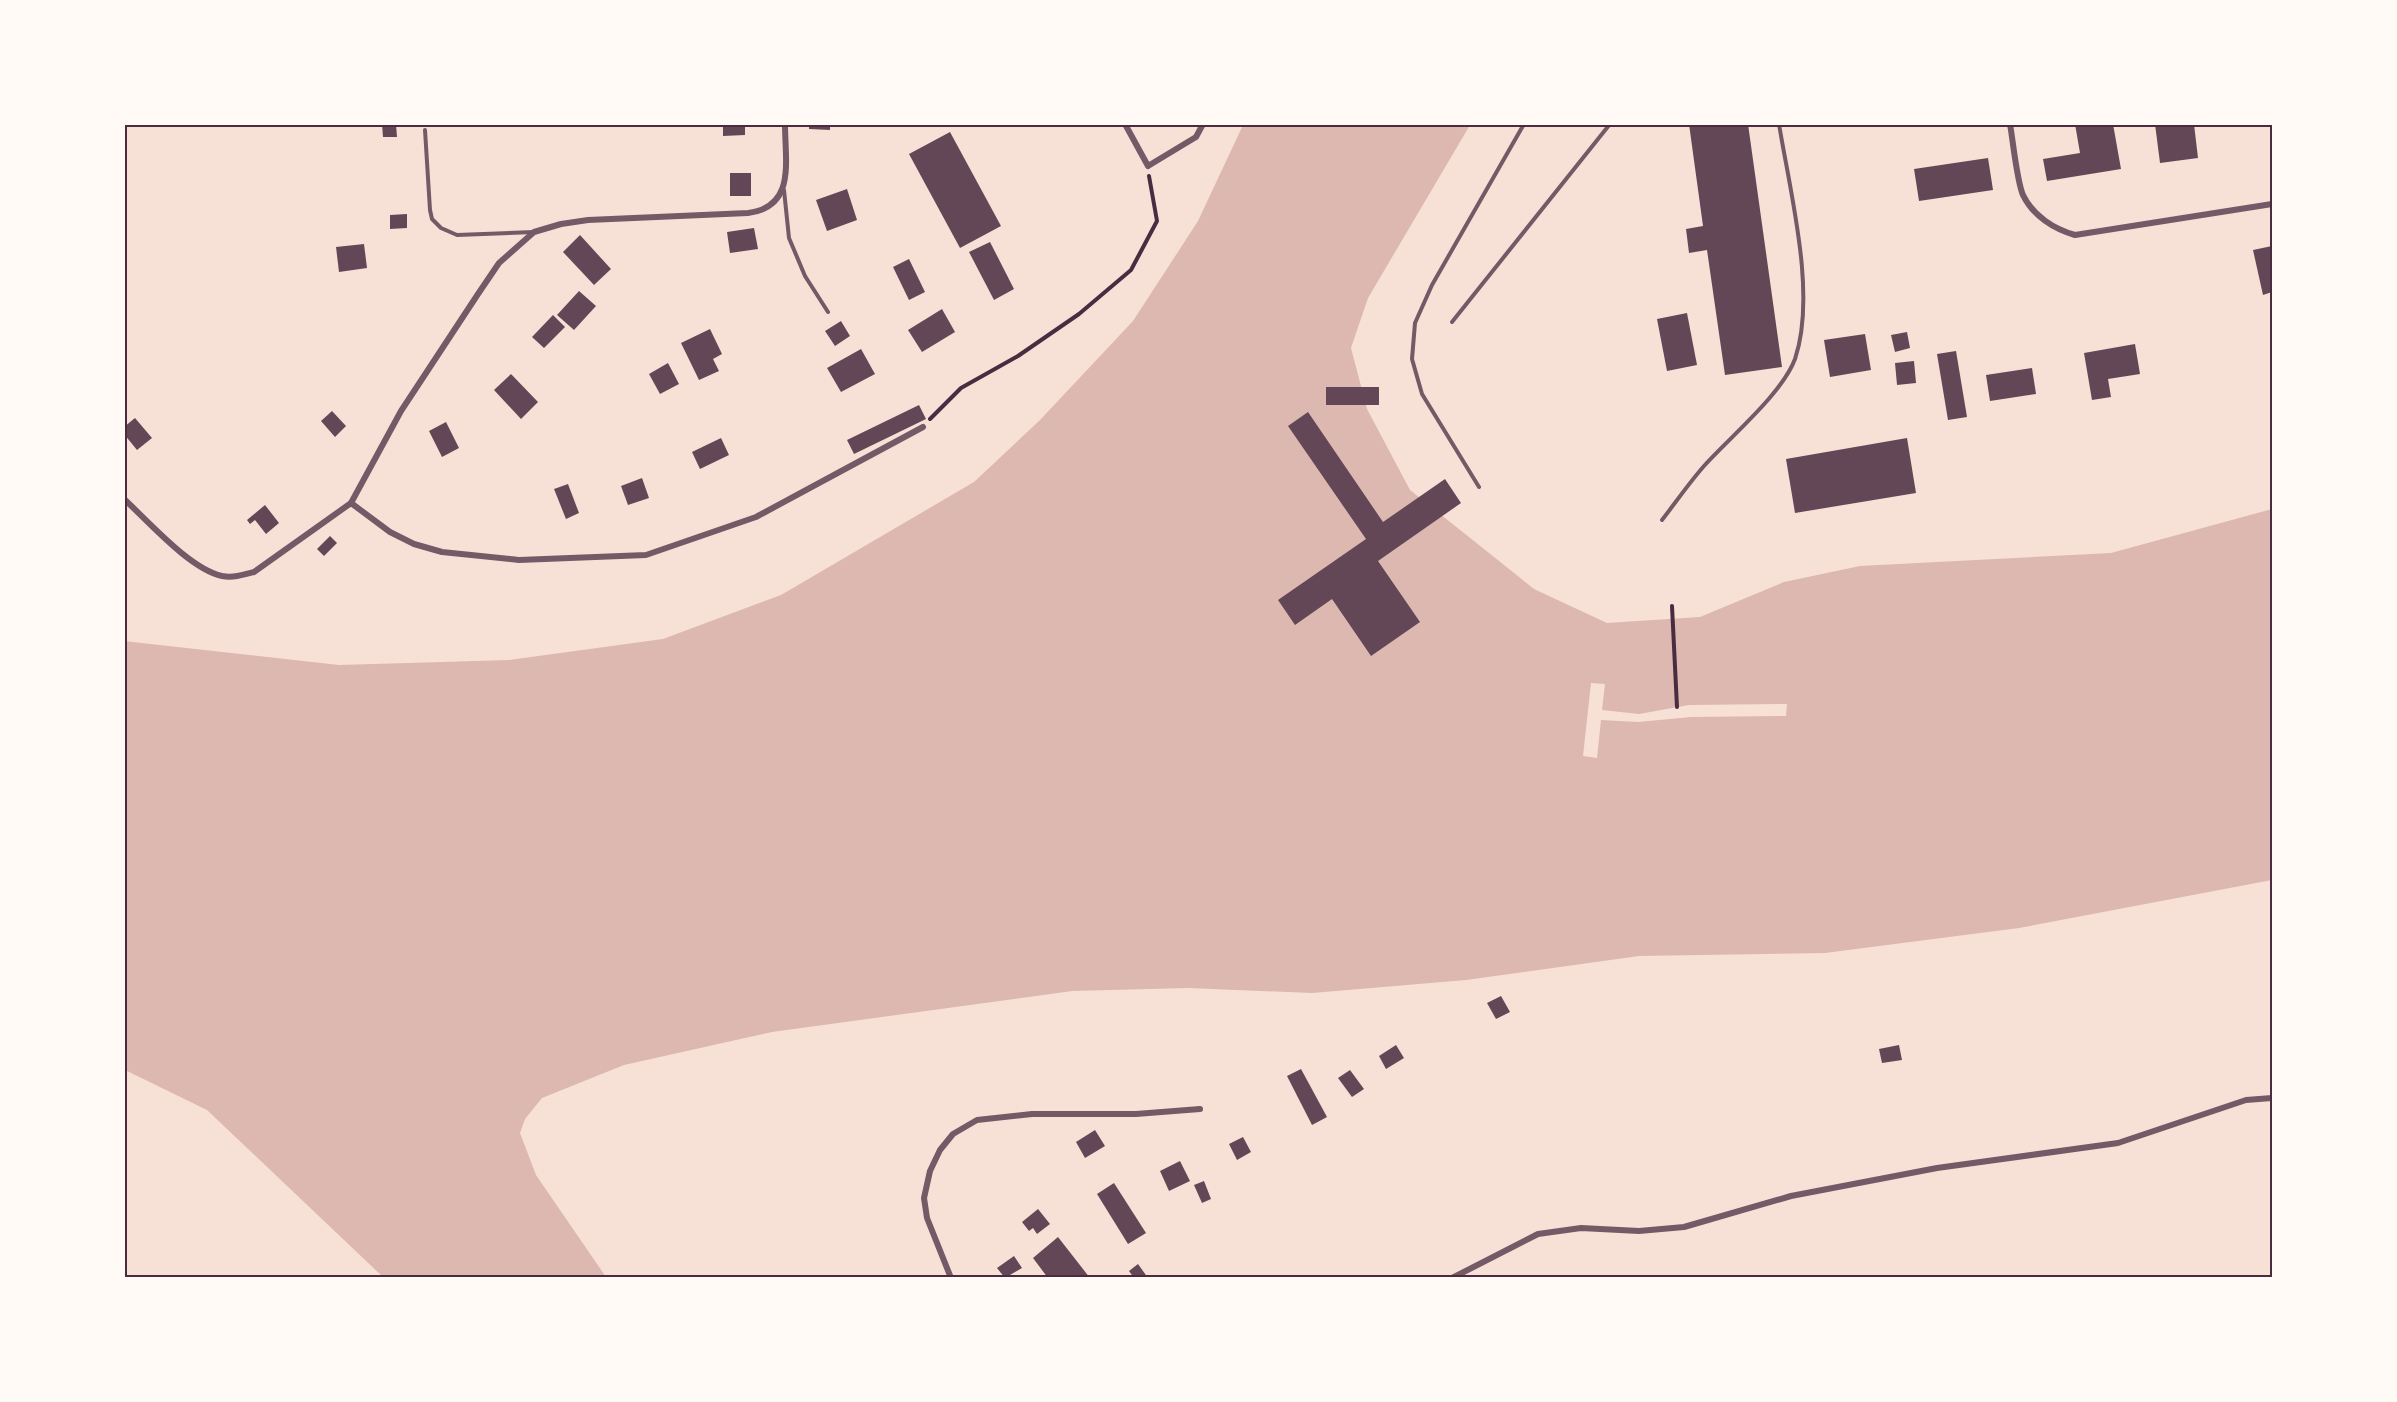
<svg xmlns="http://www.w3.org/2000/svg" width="2397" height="1402" viewBox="0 0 2397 1402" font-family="'Sofia Sans Condensed',sans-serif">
  <rect width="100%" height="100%" fill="#f7e1d7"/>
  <!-- water -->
  <polygon fill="#dcb8b0" points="1243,125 1470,125 1368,298 1351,348 1367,409 1410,490 1534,589 1607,623 1700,617 1784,582 1860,566 2111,553 2272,509 2272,880 2019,928 1825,953 1639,956 1466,980 1312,993 1188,988 1072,991 772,1032 624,1065 542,1098 525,1119 520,1133 536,1175 606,1277 383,1277 207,1110 125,1070 124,641 339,665 509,660 663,639 781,595 974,482 1040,420 1133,321 1198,221"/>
  <!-- pier -->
  <polygon fill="#f7e1d7" points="1591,683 1605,684 1602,710 1639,714 1689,705 1787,704 1786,716 1691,717 1638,722 1601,720 1597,758 1583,756"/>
  <!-- building -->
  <g fill="#644757">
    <polygon points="382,124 396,124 397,137 383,137"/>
    <polygon points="723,124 745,124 745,135 723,136"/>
    <polygon points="809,124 830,124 830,130 809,129"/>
    <polygon points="1689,124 1748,124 1782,367 1725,375 1707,250 1689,253 1686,229 1703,226"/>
    <polygon points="2075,124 2113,124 2121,169 2047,181 2043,159 2080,153"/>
    <polygon points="2155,124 2194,124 2198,158 2160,163"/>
    <polygon points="950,132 1001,226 960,248 909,154"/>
    <polygon points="1988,158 1993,190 1919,201 1914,169"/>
    <rect x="730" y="173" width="21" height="23"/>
    <polygon points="847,189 857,220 827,231 816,200"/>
    <polygon points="407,214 407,228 390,229 390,215"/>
    <polygon points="754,228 758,249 730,253 727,232"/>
    <polygon points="580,235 611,269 594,285 563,252"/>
    <polygon points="990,242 1014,289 994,300 969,252"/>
    <polygon points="364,244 367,268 339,272 336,247"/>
    <polygon points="2272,246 2272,292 2263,295 2253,250"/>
    <polygon points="909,259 925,292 909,300 893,267"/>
    <polygon points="579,291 596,306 574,330 557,315"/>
    <polygon points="942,309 955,332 922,352 908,330"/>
    <polygon points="1687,313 1697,365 1667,371 1657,319"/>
    <polygon points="553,315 565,327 544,348 532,337"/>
    <polygon points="841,321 850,336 835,346 825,331"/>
    <polygon points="710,329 722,354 713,359 719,371 699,380 681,343"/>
    <polygon points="1907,332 1910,348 1895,352 1891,335"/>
    <polygon points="1865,334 1871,370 1830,377 1824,340"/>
    <polygon points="2135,344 2140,374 2108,379 2111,397 2092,400 2084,353"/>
    <polygon points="861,349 875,374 841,392 827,368"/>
    <polygon points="1956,351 1967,417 1948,420 1937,354"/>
    <polygon points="1914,361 1916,383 1897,385 1895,363"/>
    <polygon points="668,363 679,384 660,394 649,374"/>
    <polygon points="2032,368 2036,394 1990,401 1986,375"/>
    <polygon points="511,374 538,402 521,419 494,390"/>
    <rect x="1326" y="387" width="53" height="18"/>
    <polygon points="919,405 926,419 854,454 847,440"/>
    <polygon points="332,411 346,426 335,437 321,421"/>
    <polygon points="1308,412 1383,522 1445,479 1461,503 1378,561 1420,622 1371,656 1332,599 1295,625 1278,600 1366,539 1288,426"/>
    <polygon points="135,418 152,438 137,450 124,434 124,427"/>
    <polygon points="446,422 459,448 442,457 429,431"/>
    <polygon points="721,438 729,455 700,469 692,452"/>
    <polygon points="1907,438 1916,493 1795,513 1786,459"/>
    <polygon points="642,478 649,498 628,505 621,486"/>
    <polygon points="568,484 579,513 566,519 554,489"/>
    <polygon points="265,505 279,523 266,534 255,520 250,524 247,520"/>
    <polygon points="330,536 337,543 324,556 317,549"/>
    <polygon points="1501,996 1510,1012 1496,1019 1487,1003"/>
    <polygon points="1396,1045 1404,1058 1386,1069 1379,1056"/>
    <polygon points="1899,1045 1902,1060 1882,1063 1879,1049"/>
    <polygon points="1301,1069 1327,1117 1312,1125 1287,1076"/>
    <polygon points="1350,1070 1364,1089 1352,1097 1338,1078"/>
    <polygon points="1095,1130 1105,1146 1085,1158 1076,1142"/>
    <polygon points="1243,1137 1251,1152 1237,1160 1229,1144"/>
    <polygon points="1180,1161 1190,1181 1169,1191 1160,1171"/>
    <polygon points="1204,1181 1211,1199 1202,1203 1194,1185"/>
    <polygon points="1114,1183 1146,1233 1128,1244 1097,1194"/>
    <polygon points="1038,1209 1050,1224 1037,1234 1033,1228 1029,1231 1022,1222"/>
    <polygon points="1058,1237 1090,1278 1048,1278 1033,1258"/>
    <polygon points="1014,1256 1022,1268 1005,1278 997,1268"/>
    <polygon points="1138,1264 1148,1278 1134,1278 1129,1271"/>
  </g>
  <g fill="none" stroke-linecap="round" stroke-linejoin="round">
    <!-- path -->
    <g stroke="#4a2c40" stroke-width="4">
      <polyline points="930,419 961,388 1018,356 1079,314 1131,270 1157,221 1149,176"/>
      <polyline points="1672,606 1677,707"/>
    </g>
    <!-- service -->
    <g stroke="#755966" stroke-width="4">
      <polyline points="425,130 430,210 432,219 441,228 457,235 534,232"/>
      <polyline points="784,190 789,238 805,276 828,312"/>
      <polyline points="1452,322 1610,124"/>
      <polyline points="1479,487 1422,394 1412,359 1415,323 1432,285 1524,124"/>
      <path d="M 1662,520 C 1676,502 1689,483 1704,466 C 1730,437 1782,394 1795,359 C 1817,294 1790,192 1779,124"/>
    </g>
    <!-- minor -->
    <g stroke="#755966" stroke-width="6">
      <polyline points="1125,124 1148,166 1196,137 1203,124"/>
      <path d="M 2010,124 C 2013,141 2017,182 2023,195 C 2033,216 2054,229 2075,235 L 2272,204"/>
      <path d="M 124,499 C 149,522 190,569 222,576 C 233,578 243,575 254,572 L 351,503 L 390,532 L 414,544 L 442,552 L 519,560 L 646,555 L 756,517 L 923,427"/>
      <path d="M 351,503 L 401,411 L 478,294 L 499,263 L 534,232 L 561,224 L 588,220 L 748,213 C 796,207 785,162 785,124"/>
      <polyline points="951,1278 927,1218 924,1198 930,1171 940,1150 953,1134 977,1120 1032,1114 1136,1114 1200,1109"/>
      <polyline points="1452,1278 1538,1234 1581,1228 1639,1231 1684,1227 1791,1196 1937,1168 2118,1143 2246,1100 2272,1098"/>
    </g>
  </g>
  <!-- border -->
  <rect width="2397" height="1402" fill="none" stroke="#fffaf5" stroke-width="252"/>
  <rect x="126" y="126" width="2145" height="1150" fill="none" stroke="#4a2c40" stroke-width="2"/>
</svg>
